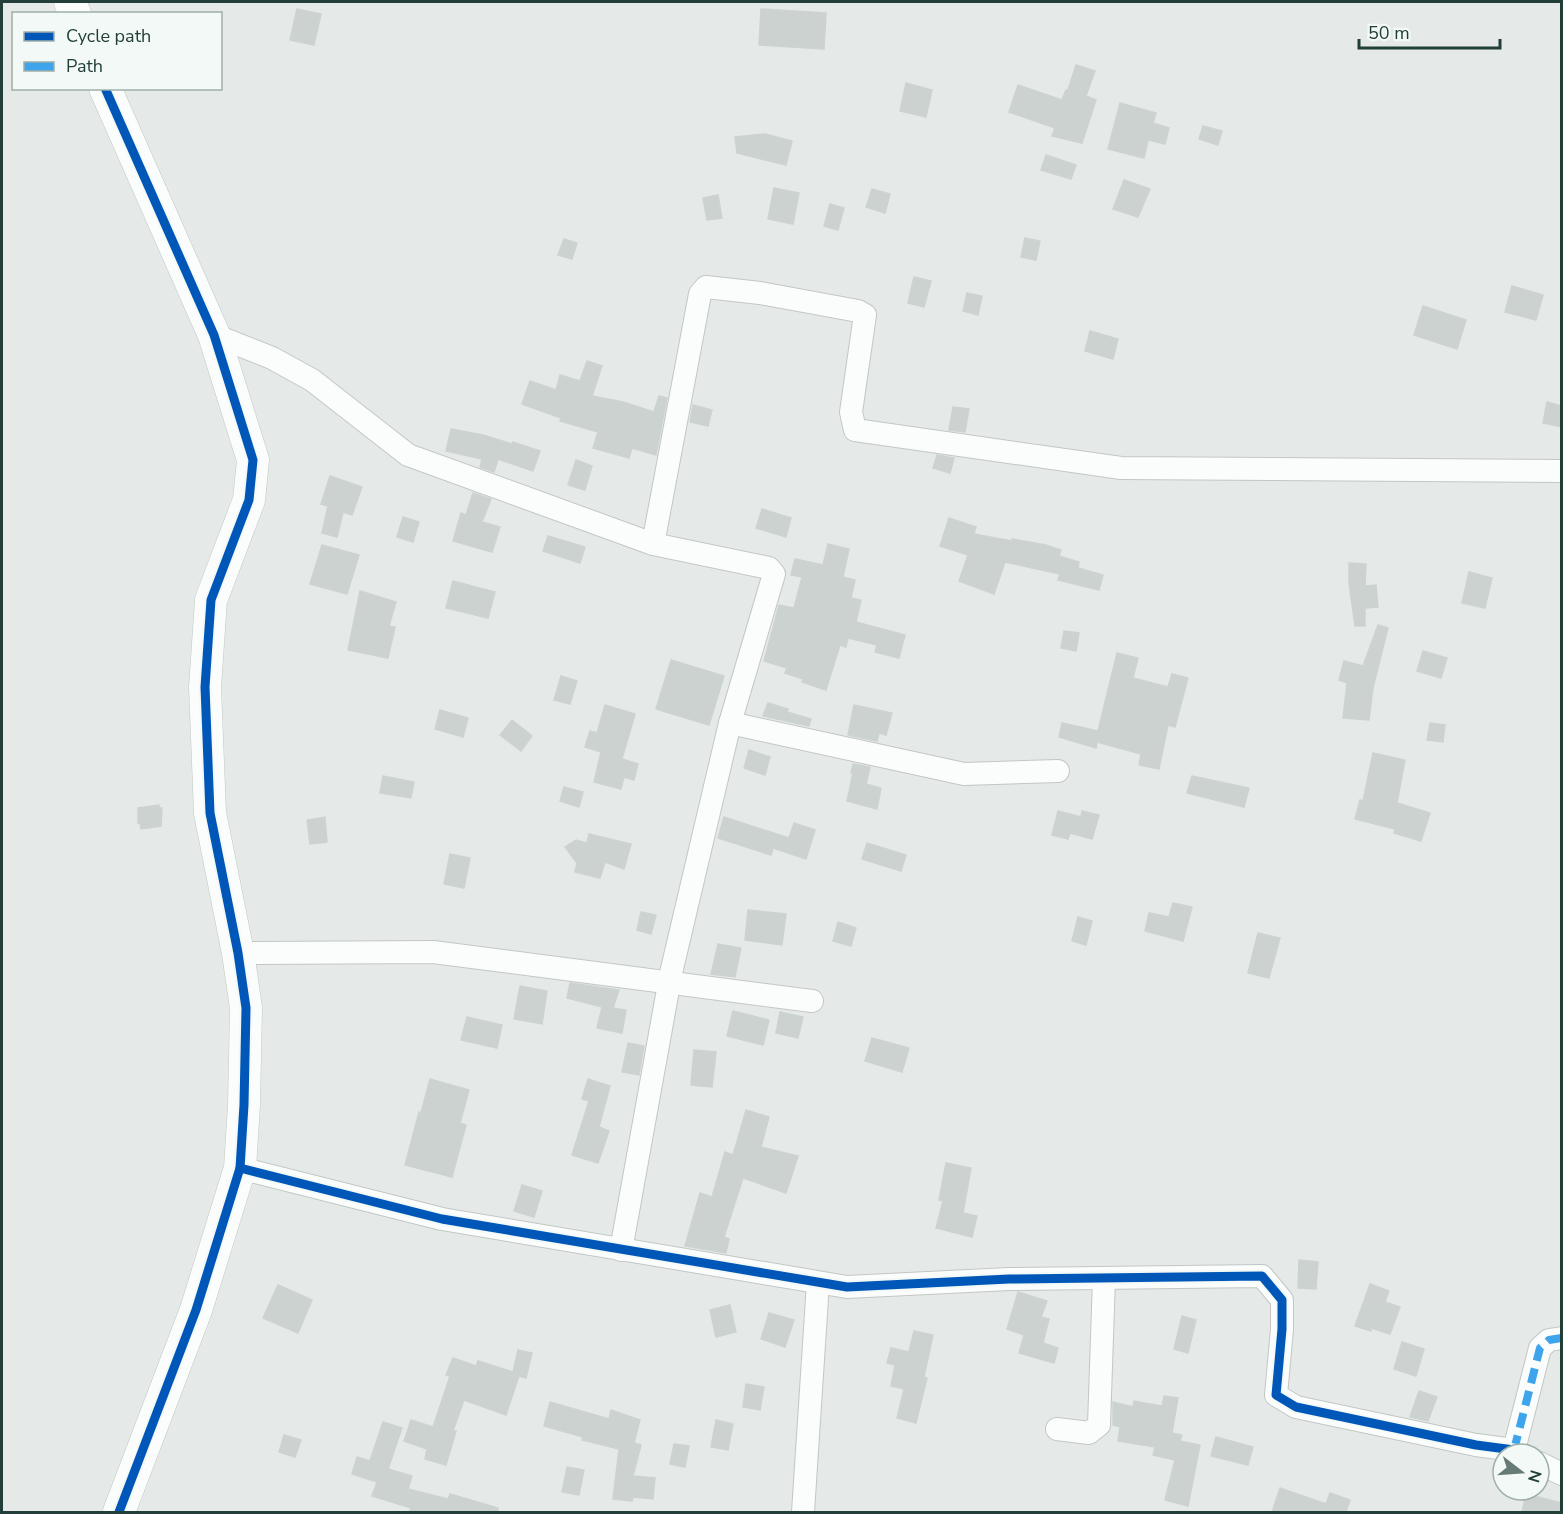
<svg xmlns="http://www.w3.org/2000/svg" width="1563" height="1514" viewBox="0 0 1563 1514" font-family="'Nunito Sans',sans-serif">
  <rect width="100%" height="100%" fill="#e5eae8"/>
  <!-- building -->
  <g fill="#ccd2d0" stroke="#cdd3d1" stroke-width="1.5">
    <polygon points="297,9 321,14 314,45 290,40"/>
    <polygon points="761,9 826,13 824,49 759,45"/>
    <polygon points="1076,65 1095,71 1086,96 1096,100 1082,143 1052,136 1055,128 1009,112 1018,85 1062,100 1066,90 1068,90"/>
    <polygon points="906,83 932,90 926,117 900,111"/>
    <polygon points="1120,103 1156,113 1153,123 1169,128 1165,144 1148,140 1144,158 1108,149"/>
    <polygon points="1203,126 1222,131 1218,145 1199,139"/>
    <polygon points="765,134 792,141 786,165 737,153 735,137"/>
    <polygon points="1046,155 1076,165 1071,179 1041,170"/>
    <polygon points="1124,180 1150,189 1138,217 1113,209"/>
    <polygon points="774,188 799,193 793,224 768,219"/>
    <polygon points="872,189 890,194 885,213 866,207"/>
    <polygon points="718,195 722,218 707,220 703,198"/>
    <polygon points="830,204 844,208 838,230 824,226"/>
    <polygon points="1025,238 1040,241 1036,260 1021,257"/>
    <polygon points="564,239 577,243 572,259 558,255"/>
    <polygon points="914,277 931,281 924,307 908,303"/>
    <polygon points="1512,286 1543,295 1536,320 1505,312"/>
    <polygon points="967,293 982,296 978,315 963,311"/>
    <polygon points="1423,306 1466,320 1457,349 1414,335"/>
    <polygon points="1090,331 1118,339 1113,359 1085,351"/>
    <polygon points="587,361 602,366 592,396 623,402 654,412 659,396 667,398 656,455 632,448 629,458 593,448 598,432 560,421 561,418 522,404 530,381 556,390 560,375 580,381"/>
    <polygon points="1547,402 1562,406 1562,427 1543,423"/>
    <polygon points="693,405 712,410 708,426 690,422"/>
    <polygon points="953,407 969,409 965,432 949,430"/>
    <polygon points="451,429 483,435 512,444 513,442 540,451 533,471 498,459 494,472 480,467 482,459 446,451"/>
    <polygon points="937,455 954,458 950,473 933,468"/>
    <polygon points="576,460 592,466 585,490 568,485"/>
    <polygon points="330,476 362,487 352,515 343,512 337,537 322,533 328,506 321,504"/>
    <polygon points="473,493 491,499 482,522 500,527 492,552 453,541 461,513 466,515"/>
    <polygon points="762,509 791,518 786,537 756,528"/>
    <polygon points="403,517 419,522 413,542 397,537"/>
    <polygon points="949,518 976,527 974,534 1012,541 1012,539 1046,545 1061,550 1059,556 1079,562 1078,568 1103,575 1099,590 1058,580 1060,574 1005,562 994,594 959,581 968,555 940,546"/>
    <polygon points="548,536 585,547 580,563 543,551"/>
    <polygon points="828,544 849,549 843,577 855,580 851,598 861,600 856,622 905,635 899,658 875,652 877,645 848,638 846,647 840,645 826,690 802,682 803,679 785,673 787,668 764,661 779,605 794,608 802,577 791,575 795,559 823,565"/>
    <polygon points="322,545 359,555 347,594 310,584"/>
    <polygon points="1349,563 1366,564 1365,586 1376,585 1378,607 1365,608 1365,626 1355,626 1349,583"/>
    <polygon points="1469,572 1492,578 1485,608 1462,603"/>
    <polygon points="453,581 495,592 488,618 446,608"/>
    <polygon points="360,591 396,602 389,626 395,627 388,658 348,650"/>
    <polygon points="1378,625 1388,628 1373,688 1369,720 1343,718 1347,683 1339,680 1344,661 1363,666"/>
    <polygon points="1064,631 1079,633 1076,651 1061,648"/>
    <polygon points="1423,651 1447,658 1441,678 1417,671"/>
    <polygon points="1117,653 1138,658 1133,678 1168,687 1172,674 1188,678 1175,727 1168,725 1159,769 1139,765 1141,754 1097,742 1096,748 1059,737 1062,723 1098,731"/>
    <polygon points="671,660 724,676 709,725 656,709"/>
    <polygon points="561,676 577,681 570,704 554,700"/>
    <polygon points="768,703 788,709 787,712 811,719 809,726 763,716"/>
    <polygon points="605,705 635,714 622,759 638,764 634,780 624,777 621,789 594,782 601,752 585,747 590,731 597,733"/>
    <polygon points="854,705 892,713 886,735 879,733 877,741 848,735"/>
    <polygon points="440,710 468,718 463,737 435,729"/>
    <polygon points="512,720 532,736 521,751 500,735"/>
    <polygon points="1430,723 1445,725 1443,742 1427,740"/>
    <polygon points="749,750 770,757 765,775 744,768"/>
    <polygon points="1373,753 1405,760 1397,803 1430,813 1421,841 1394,833 1395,829 1355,819 1360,800 1363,801"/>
    <polygon points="853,764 870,767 866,784 881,788 877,809 847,801 853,773 851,773"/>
    <polygon points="383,776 414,782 411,798 380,793"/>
    <polygon points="1192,776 1249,788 1244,807 1187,793"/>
    <polygon points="564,787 583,792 579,807 560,801"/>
    <polygon points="159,805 159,808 162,808 161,826 141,829 140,823 138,823 138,808"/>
    <polygon points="1058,811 1081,817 1082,811 1099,815 1092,839 1070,833 1068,839 1052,835"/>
    <polygon points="325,817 327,842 310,844 307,820"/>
    <polygon points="724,817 789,838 794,823 815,830 806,859 773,848 771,855 718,838"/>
    <polygon points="589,834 631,844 624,869 605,862 600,878 575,872 577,863 565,847 576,840 587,843"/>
    <polygon points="867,843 906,855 901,871 862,859"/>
    <polygon points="450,854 470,858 464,888 444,884"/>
    <polygon points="1173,903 1192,907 1183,941 1145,931 1149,913 1169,917"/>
    <polygon points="748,910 786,914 782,945 745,940"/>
    <polygon points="641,912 656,915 651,934 637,930"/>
    <polygon points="1078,917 1092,921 1086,945 1072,941"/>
    <polygon points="838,922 856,928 851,946 833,941"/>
    <polygon points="1258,933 1280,938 1269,978 1248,973"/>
    <polygon points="718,944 741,948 735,977 711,974"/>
    <polygon points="570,983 619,990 613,1008 626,1010 622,1033 597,1028 602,1007 567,998"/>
    <polygon points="520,986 547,991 542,1024 514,1019"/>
    <polygon points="733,1011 769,1020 763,1045 727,1036"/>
    <polygon points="780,1012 803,1017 798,1038 776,1033"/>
    <polygon points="467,1017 502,1025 497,1048 461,1040"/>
    <polygon points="872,1038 909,1048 902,1072 865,1061"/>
    <polygon points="628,1043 644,1046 639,1075 622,1072"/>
    <polygon points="694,1050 716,1052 712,1087 691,1085"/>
    <polygon points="430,1079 469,1090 460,1123 466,1125 452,1177 405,1165 419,1112 421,1113"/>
    <polygon points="588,1079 610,1086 599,1127 609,1131 598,1163 572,1155 589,1101 582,1099"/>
    <polygon points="746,1110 769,1117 761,1147 798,1156 786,1193 743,1178 724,1237 729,1239 726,1253 685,1246 700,1193 712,1197 725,1152 733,1155"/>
    <polygon points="946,1163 971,1168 963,1213 977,1216 972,1237 936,1228 943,1201 939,1200"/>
    <polygon points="522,1185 542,1191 534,1217 514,1211"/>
    <polygon points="1299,1260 1318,1262 1316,1289 1298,1288"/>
    <polygon points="1370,1284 1389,1291 1385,1302 1400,1307 1390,1334 1371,1328 1371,1331 1355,1326"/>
    <polygon points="278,1285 312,1300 298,1333 263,1318"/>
    <polygon points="1018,1292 1047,1301 1041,1317 1049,1319 1043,1343 1058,1348 1054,1363 1019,1353 1024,1335 1007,1329"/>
    <polygon points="730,1305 736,1332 716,1337 710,1310"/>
    <polygon points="769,1313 794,1320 785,1347 761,1339"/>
    <polygon points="1182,1316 1196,1320 1188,1353 1174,1349"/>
    <polygon points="914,1331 933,1335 924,1377 927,1378 916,1423 897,1418 904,1389 891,1386 895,1365 887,1363 891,1348 909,1352"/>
    <polygon points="1402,1342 1424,1349 1416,1376 1394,1369"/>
    <polygon points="518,1350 532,1353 526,1378 519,1376 506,1415 464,1400 453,1431 456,1431 446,1465 425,1459 427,1449 404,1441 411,1420 433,1427 450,1376 446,1375 453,1358 476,1366 478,1361 513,1372"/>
    <polygon points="746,1384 764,1387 760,1410 743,1407"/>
    <polygon points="1419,1391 1437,1397 1428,1421 1410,1417"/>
    <polygon points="1164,1396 1178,1398 1172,1433 1182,1435 1180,1441 1200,1445 1188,1506 1165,1500 1175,1460 1153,1455 1155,1447 1118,1441 1120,1427 1113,1425 1113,1402 1133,1407 1134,1401 1162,1406"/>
    <polygon points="550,1402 609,1419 611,1410 640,1420 634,1443 641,1445 633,1476 655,1478 653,1499 633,1497 632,1501 613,1499 619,1449 582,1440 583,1437 544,1426"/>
    <polygon points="716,1420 733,1424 728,1450 711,1447"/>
    <polygon points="383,1422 402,1428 388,1469 412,1476 408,1489 448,1499 450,1494 498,1508 498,1512 409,1512 411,1508 372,1496 377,1482 352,1474 357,1457 370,1461"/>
    <polygon points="284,1435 301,1440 295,1457 279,1452"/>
    <polygon points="1216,1437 1253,1447 1248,1465 1211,1456"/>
    <polygon points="674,1444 689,1446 685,1467 670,1464"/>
    <polygon points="567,1467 584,1470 579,1495 562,1492"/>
    <polygon points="1280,1488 1326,1504 1330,1493 1350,1500 1346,1512 1272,1512"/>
    <polygon points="1526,1494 1562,1503 1562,1512 1522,1512"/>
  </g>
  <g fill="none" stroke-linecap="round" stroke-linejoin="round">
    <!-- street casing -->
    <g stroke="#c2c7c5" stroke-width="24">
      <g id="street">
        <polyline points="214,335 272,358 312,380 408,455 653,544 769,568 774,574 730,723 671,973 621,1250"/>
        <polyline points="653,544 700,294 706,287 760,293 858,311 865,315 851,412 855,430 1121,468 1562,471"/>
        <polyline points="730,723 964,774 1058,771"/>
        <polyline points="238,953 433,952 812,1001"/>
        <polyline points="240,1168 442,1219 847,1287 1009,1279 1262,1276 1282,1300 1282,1329 1276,1395 1296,1407 1476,1445 1514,1450 1522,1454"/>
        <polyline points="1057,1429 1089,1433 1099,1425 1104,1278"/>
        <polyline points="1514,1450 1540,1348 1549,1340 1562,1338"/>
        <polyline points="1539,1463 1562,1474"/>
        <polyline points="803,1512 818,1283"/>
      </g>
    </g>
    <!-- secondary casing -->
    <g stroke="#c0c8c5" stroke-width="33">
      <g id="secondary">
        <polyline points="70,2 75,14"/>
        <polyline points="105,88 214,335 253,460 249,500 211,600 205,687 210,813 238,953 246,1008 244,1105 240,1168 196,1310 119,1512"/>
      </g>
    </g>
    <!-- street -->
    <use href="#street" stroke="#fbfcfc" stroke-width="22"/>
    <!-- secondary -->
    <use href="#secondary" stroke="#fbfcfc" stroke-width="32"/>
    <!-- quiet -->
    <polyline stroke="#3ea4ec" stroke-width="8" stroke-dasharray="15 8" stroke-linecap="butt" points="1514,1450 1540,1348 1549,1340 1562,1338"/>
    <!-- cycleway casing -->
    <g stroke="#f3f9f6" stroke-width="13">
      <g id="cycleway">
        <polyline points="105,88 214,335 253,460 249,500 211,600 205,687 210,813 238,953 246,1008 244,1105 240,1168 196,1310 119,1512"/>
        <polyline points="240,1168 442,1219 847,1287 1009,1279 1262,1276 1282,1300 1282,1329 1276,1395 1296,1407 1476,1445 1514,1450 1522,1454"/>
      </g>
    </g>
    <!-- cycleway -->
    <use href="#cycleway" stroke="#0057b8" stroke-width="9"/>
  </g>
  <!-- border -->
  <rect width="1563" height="1514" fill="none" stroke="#213f38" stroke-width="6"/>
  <!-- legend -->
  <rect x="12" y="12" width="210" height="78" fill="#f3f9f6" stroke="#9fafaa" stroke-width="1.5"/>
  <rect x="24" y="32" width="30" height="9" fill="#0057b8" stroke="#9fafaa" stroke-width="1.5"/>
  <text x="66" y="42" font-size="18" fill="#213f38">Cycle path</text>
  <rect x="24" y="62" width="30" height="9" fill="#3ea4ec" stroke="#9fafaa" stroke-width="1.5"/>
  <text x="66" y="72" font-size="18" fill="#213f38">Path</text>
  <!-- north arrow -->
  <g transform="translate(1521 1472) rotate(107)"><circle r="28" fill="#f3f9f6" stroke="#9fafaa" stroke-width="1.5"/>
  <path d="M0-4.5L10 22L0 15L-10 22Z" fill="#667b76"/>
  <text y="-9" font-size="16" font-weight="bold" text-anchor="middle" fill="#213f38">N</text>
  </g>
  <!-- scale -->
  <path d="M1359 39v9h141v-9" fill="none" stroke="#213f38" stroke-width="3"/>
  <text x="1368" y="39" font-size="18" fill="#213f38" stroke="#f3f9f6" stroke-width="4.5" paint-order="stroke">50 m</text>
</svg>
